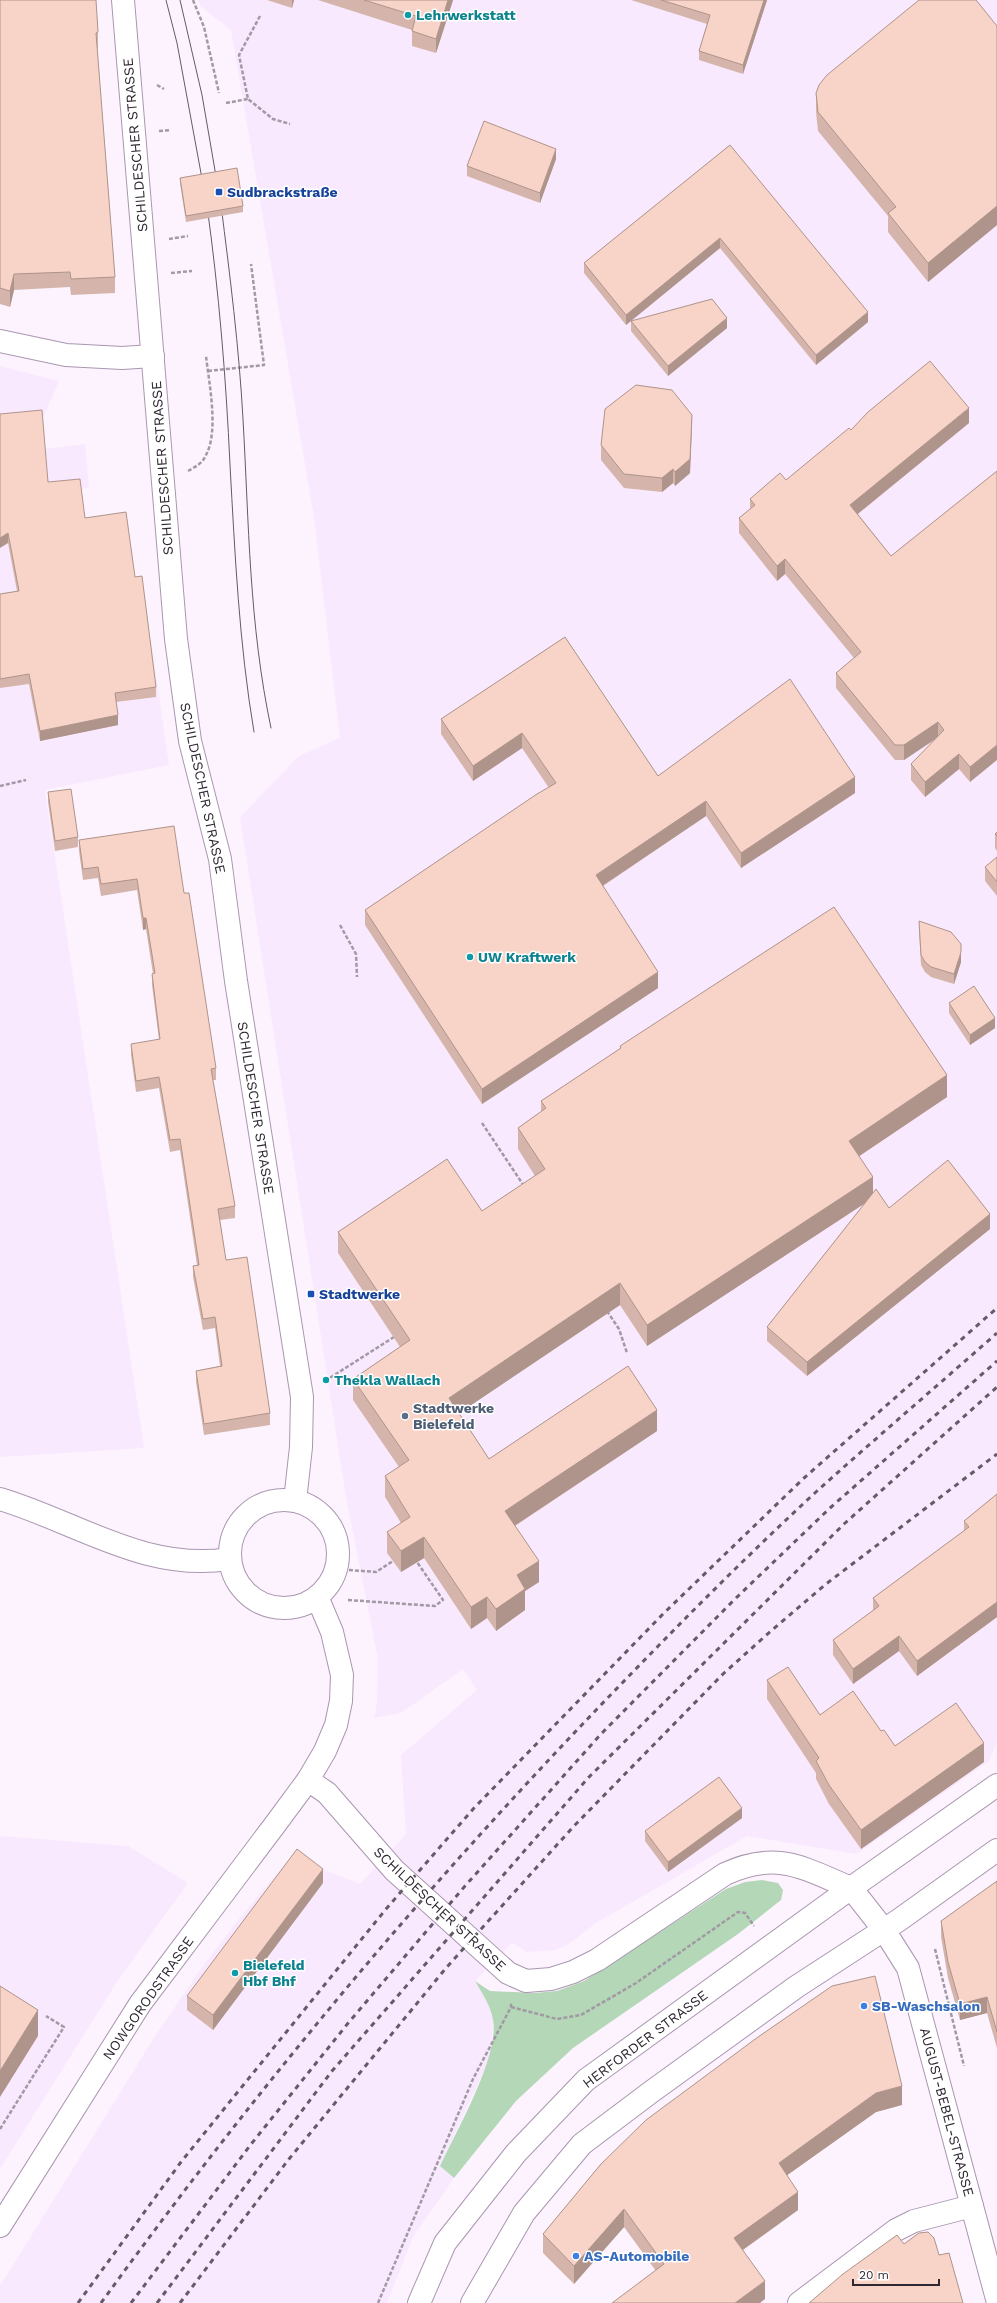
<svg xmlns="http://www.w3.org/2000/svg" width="997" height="2303" viewBox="0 0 997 2303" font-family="'Work Sans',sans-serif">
  <rect width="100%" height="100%" fill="#fcf3ff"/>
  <!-- built -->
  <g fill="#f9e9fe">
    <polygon points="198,0 997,0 997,1742 989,1761 857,1854 747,1836 596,1923 569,1944 555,1950 527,1952 512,1943 475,1981 488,2003 494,2021 489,2060 440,2166 454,2178 413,2237 387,2303 0,2303 0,2286 154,2038 200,1970 242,1915 291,1857 360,1884 406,1834 401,1755 477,1690 463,1669 401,1713 374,1718 377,1703 378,1659 346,1497 240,817 299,756 340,738 314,517 231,30 200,6"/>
    <polygon points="0,366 59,381 42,420 44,449 85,444 89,488 80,489 66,648 151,639 169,765 45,790 144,1448 0,1457"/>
    <polygon points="0,1836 128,1846 188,1883 120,1977 0,2169"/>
  </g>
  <!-- green -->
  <path fill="#b4d8b7" d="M 762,1880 L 778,1883 L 783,1890 L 781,1900 L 738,1934 L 573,2048 L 516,2101 L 454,2178 L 440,2166 C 456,2132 500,2055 493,2020 C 491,2006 482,1993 475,1981 L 490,1991 L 535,1993 L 557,1991 L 584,1981 L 726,1889 L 745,1882 Z"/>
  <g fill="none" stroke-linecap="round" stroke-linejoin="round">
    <!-- minor casing -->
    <g stroke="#aa96b0" stroke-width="24">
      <g id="minor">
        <polyline points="123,0 176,639 190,741 220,859 236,981 302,1397 301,1447 295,1501"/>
        <polyline points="0,341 66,355 122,358 153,356"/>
        <path d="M 0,1499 C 77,1522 145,1572 229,1559"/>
        <circle cx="284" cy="1554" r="54"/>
        <path d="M 308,1780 L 327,1793 L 394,1870 L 508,1973 L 526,1981 L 551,1979 L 573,1972 L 597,1960 L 725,1874 C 777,1850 803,1868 851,1888"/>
        <polyline points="851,1888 884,1930 908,1968 997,2299"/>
        <polyline points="0,2226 140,2004 274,1826 308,1780 325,1751 336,1725 341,1701 342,1675 332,1632 318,1599"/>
        <polyline points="419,2303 445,2243 516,2153 586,2080 851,1888 997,1785"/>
        <polyline points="472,2303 524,2213 582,2144 651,2092 796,1987 899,1920 997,1850"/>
        <polyline points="799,2303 896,2230 914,2221 972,2206"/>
      </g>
    </g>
    <!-- path -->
    <g stroke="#a199a4" stroke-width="2.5" stroke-dasharray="4 2" stroke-linecap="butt">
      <polyline points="193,0 204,27 219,93"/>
      <polyline points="260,16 239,55 248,99 273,119 290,124"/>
      <polyline points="157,85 164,89"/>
      <polyline points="226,103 248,99"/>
      <polyline points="159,131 171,130"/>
      <polyline points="169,239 188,236"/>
      <polyline points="171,273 192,271"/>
      <polyline points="208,371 264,365 251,264"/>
      <path d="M 188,471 C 195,467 203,463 206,455 C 219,431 209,383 206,356"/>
      <polyline points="0,786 26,780"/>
      <polyline points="340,925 356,954 357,977"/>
      <polyline points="482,1123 524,1186"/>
      <polyline points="607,1311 619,1329 627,1353"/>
      <polyline points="325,1381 394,1337"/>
      <polyline points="337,1569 376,1572 393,1561"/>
      <polyline points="348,1600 435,1606 443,1600 417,1562"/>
      <polyline points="935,1949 964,2066"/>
      <polyline points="511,2007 557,2019 581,2015 636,1983 738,1912 745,1913 754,1926"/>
      <polyline points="0,2129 64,2027 46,2016"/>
      <polyline points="378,2303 473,2079 511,2007 511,2002"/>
    </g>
    <!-- minor -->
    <use href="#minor" stroke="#fff" stroke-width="22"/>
    <!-- tram -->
    <g stroke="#635b66" stroke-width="1">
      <polyline points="166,0 177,43 203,184"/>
      <polyline points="180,0 202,95 217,182"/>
      <path d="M 221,205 C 230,276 239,347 243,419 C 249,524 249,624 271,728"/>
      <path d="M 207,206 C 219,292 226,378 230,465 C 235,554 239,643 254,732"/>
    </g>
    <!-- rail -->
    <g stroke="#635b66" stroke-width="3" stroke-dasharray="5 5" stroke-linecap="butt">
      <polyline points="78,2303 181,2162 386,1909 474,1808 664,1613 804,1478 997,1308"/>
      <path d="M 101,2303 C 261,2082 437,1873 627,1678 C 689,1614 752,1551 817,1491 C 876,1438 937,1386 997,1333"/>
      <polyline points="131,2303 252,2143 349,2022 465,1886 601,1734 735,1599 830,1508 997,1361"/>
      <polyline points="157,2303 332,2071 589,1777 844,1524 997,1387"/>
      <polyline points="180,2303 289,2159 446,1968 574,1826 723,1674 772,1630 826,1584 997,1454"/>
    </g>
  </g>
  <!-- wall -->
  <g fill="#d5b5ab">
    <polygon points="0,0 98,32 98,48 97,48 115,277 115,293 71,295 70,287 14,290 10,307 0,304"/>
    <polygon points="267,0 294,0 292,8"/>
    <polygon points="318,0 453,0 436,53 412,46 412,30"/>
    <polygon points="631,0 767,0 743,74 699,60 699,51 707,24"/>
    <polygon points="997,26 997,225 928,282 888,232 888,216 818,131 816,112 816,93"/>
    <polygon points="730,145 868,322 816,365 720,248 631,321 727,328 668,376 631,331 631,321 626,325 584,273 584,263"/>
    <polygon points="556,159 540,203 467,176 467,166"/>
    <polygon points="180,178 243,206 243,212 186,222 180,183"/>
    <polygon points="0,414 48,482 85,518 135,577 156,687 156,697 116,702 118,725 40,741 29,684 0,688 0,594 17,591 8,543"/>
    <polygon points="969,423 858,514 891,556 997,471 970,782 959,769 925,797 911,780 911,764 936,739 904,760 895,760 836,688 836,673 854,658 785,574 777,581 739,533 739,518 750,509 750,499 786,480 851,430"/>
    <polygon points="692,429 690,473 675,486 673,483 662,492 624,488 601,460 601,445"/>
    <polygon points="565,637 658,776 855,793 741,868 706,816 603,886 658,988 482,1104 365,925 365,910 549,788 522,748 473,781 441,734 441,719"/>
    <polygon points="48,792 78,837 78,847 55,851 48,802"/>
    <polygon points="997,832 997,851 995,848 995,834"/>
    <polygon points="79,840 184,893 216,1068 216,1080 213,1080 235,1206 235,1218 220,1220 226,1260 270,1413 270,1425 204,1435 196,1382 196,1371 220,1366 215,1328 203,1330 193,1277 193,1266 197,1265 180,1150 170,1152 159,1088 136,1092 131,1055 131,1044 159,1040 152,985 152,974 153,974 146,929 143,930 137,890 101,896 98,878 83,880 79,851"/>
    <polygon points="997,857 997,896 985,881 985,867"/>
    <polygon points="919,921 961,962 954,984 931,977 925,972 921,965 919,931"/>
    <polygon points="949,1003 995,1028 970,1045 949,1013"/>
    <polygon points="620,1046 947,1097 859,1156 873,1194 889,1208 990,1229 807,1376 767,1341 767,1327 865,1203 647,1346 620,1305 459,1413 489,1459 657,1431 515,1526 539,1582 525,1591 525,1610 496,1631 487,1618 471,1629 424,1558 401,1572 387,1553 387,1532 401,1523 385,1497 385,1476 399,1467 353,1400 353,1379 400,1347 338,1253 338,1232 482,1211 535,1176 518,1149 518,1128 541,1112 541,1101 620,1049"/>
    <polygon points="997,1494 997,1617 917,1676 899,1651 853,1684 833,1655 833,1640 873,1611 873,1598 964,1531 964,1521"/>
    <polygon points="767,1680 820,1715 881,1731 895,1746 984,1762 861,1849 829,1804 816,1779 816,1773 767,1699"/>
    <polygon points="742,1818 668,1872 645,1841 645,1831"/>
    <polygon points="997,1881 997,2048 987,2013 960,2020 948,1978 941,1937 941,1921"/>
    <polygon points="323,1883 213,2030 187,2010 187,1996"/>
    <polygon points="902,2105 876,2112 787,2175 798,2210 743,2250 765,2299 656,2271 624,2227 574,2284 543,2253 543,2234 601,2164"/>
  </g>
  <!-- shaded-wall -->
  <g fill="#ae948b">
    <polygon points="292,0 294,0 292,8"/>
    <polygon points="448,0 453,0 436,53 436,39"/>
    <polygon points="764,0 767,0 743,74 743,65"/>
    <polygon points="556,149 556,159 540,203 540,193"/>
    <polygon points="997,206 997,225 928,282 928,263"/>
    <polygon points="720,238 720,248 626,325 626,315"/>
    <polygon points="14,274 14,290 10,307 10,291"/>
    <polygon points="868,312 868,322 816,365 816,355"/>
    <polygon points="727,318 727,328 668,376 668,366"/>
    <polygon points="969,408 969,423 850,520 850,505"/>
    <polygon points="692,415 690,473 675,486 675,472"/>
    <polygon points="673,469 673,483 662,492 662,478"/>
    <polygon points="8,533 8,543 0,548 0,538"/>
    <polygon points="785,559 785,574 777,581 777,566"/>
    <polygon points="118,715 118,725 40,741 40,731"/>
    <polygon points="938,722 938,737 904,760 904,745"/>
    <polygon points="522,733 522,748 473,781 473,766"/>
    <polygon points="997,745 997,760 970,782 970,767"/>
    <polygon points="959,754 959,769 925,797 925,782"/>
    <polygon points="855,777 855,793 741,868 741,853"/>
    <polygon points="706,801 706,816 596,890 596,875"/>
    <polygon points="143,918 146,918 146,929 143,930"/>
    <polygon points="961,952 961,962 954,984 954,974"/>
    <polygon points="658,972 658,988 482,1104 482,1089"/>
    <polygon points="995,1018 995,1028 970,1045 970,1035"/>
    <polygon points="947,1075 947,1097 849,1163 849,1141"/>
    <polygon points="873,1177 873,1198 647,1346 647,1325"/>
    <polygon points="990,1214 990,1229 807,1376 807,1362"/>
    <polygon points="620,1283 620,1305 449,1420 449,1398"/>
    <polygon points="657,1410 657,1431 505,1532 505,1511"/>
    <polygon points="424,1537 424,1558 401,1572 401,1551"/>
    <polygon points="539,1561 539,1582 525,1591 525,1610 496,1631 496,1609 517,1575"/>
    <polygon points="487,1597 487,1618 471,1629 471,1607"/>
    <polygon points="997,1602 997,1617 917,1676 917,1661"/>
    <polygon points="899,1636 899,1651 853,1684 853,1669"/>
    <polygon points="984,1743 984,1762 861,1849 861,1830"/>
    <polygon points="742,1808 742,1818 668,1872 668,1862"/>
    <polygon points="323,1869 323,1883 213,2030 213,2015"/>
    <polygon points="987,1997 987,2013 960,2020 960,2004"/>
    <polygon points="38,2010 38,2036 0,2097 0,2071"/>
    <polygon points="902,2086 902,2105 876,2112 779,2181 779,2163 876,2093"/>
    <polygon points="798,2192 798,2210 734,2256 734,2238"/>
    <polygon points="624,2209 624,2227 574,2284 574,2266"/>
    <polygon points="765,2281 765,2299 760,2303 735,2303"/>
  </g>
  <!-- building -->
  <g fill="#f8d3c7" stroke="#ae948b">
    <polygon points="0,0 96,0 98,32 96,33 115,277 71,279 70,272 14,274 10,291 0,288"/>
    <polygon points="364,0 448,0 436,39 412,31 416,16"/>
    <polygon points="661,0 764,0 743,65 699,51 710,15"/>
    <polygon points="919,0 976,0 997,26 997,206 928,263 888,213 896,207 818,112 816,93 819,85 827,75"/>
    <polygon points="484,121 556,149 540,193 467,166"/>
    <polygon points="730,145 868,312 816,355 720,238 626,315 584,263"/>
    <polygon points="237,168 243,206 186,216 180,178"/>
    <polygon points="712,299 727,318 668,366 631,321"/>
    <polygon points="930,361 969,408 850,505 891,556 997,471 997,745 970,767 959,754 925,782 911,764 944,730 938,722 904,745 895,745 836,673 861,652 785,559 777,566 739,518 755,505 750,499 780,473 786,480 849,428 851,430 868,412"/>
    <polygon points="636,385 672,390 692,415 690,459 675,472 673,469 662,478 624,474 601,445 605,409"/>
    <polygon points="42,410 48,482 80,479 85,518 126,512 135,577 142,576 156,687 115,693 118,715 40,731 29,674 0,679 0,594 19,591 8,533 0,538 0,414"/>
    <polygon points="565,637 658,776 790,679 855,777 741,853 706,801 596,875 658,972 482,1089 365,910 537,794 556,783 522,733 473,766 441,719"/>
    <polygon points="71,789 78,837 55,841 48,792"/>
    <polygon points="174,826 184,893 189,893 216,1068 211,1069 235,1206 218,1209 226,1260 247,1257 270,1413 204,1424 196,1371 222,1366 215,1317 203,1319 193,1266 199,1265 180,1139 170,1140 159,1077 136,1081 131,1044 160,1039 152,974 155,973 146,918 143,918 137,879 101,884 98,867 83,869 79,840"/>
    <polygon points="997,832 997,836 995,834"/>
    <polygon points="997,857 997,882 985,867"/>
    <polygon points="834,907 947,1075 849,1141 873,1177 647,1325 620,1283 449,1398 489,1459 628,1366 657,1410 505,1511 539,1561 517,1575 525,1589 496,1609 487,1597 471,1607 424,1537 401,1551 387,1532 410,1517 385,1476 409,1460 353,1379 410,1340 338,1232 447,1159 482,1211 545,1169 518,1128 546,1108 541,1101 621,1048 620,1046"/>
    <polygon points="919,921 951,932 961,944 961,952 954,974 931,967 925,962 921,955"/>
    <polygon points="974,986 995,1018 970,1035 949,1003"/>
    <polygon points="948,1160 990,1214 807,1362 767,1327 876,1189 889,1208"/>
    <polygon points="997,1494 997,1602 917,1661 899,1636 853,1669 833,1640 879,1606 873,1598 969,1527 964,1521"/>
    <polygon points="788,1667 820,1715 853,1691 881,1731 884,1730 895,1746 956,1703 984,1743 861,1830 829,1785 816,1761 819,1758 767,1680"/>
    <polygon points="719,1777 742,1808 668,1862 645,1831"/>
    <polygon points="297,1849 323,1869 213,2015 187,1996"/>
    <polygon points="997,1881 997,2032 987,1997 960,2004 948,1962 941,1921"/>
    <polygon points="875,1976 902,2086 876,2093 779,2163 798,2192 734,2238 765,2281 735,2303 612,2303 664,2264 624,2209 574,2266 543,2234 601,2164 646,2120 758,2037 832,1986"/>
    <polygon points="0,1986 38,2010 0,2071"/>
    <polygon points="928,2232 934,2238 939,2255 949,2253 963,2303 809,2303 843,2274 897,2235 904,2244 919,2233"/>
  </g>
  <!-- markers -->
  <g fill="#0f9aa8" stroke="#fff" stroke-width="1.5">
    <circle cx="408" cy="15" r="4"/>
    <circle cx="470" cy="957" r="4"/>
    <circle cx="326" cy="1380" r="4"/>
    <circle cx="235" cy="1973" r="4"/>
  </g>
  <g fill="#1a4fb4" stroke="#fff" stroke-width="1.5">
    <rect x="215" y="188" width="8" height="8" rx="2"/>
    <rect x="307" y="1290" width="8" height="8" rx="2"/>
  </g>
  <circle fill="#5c6f8a" stroke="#fff" stroke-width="1.5" cx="405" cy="1416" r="4"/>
  <g fill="#3f7fe0" stroke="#fff" stroke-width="1.5">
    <circle cx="864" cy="2006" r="4"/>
    <circle cx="576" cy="2256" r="4"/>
  </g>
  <g text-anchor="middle" stroke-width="3" stroke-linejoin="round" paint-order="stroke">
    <!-- culture labels -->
    <g font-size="14" font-weight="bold" fill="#0d838f" stroke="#fff" text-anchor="start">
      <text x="416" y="20">Lehrwerkstatt</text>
      <text x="478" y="962">UW Kraftwerk</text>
      <text x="334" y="1385">Thekla Wallach</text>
      <text x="243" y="1970">Bielefeld<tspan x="243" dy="16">Hbf Bhf</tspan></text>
    </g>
    <!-- street labels -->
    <g font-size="14" fill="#2f2732" stroke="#fff">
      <text transform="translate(135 145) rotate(-95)" y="5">SCHILDESCHER STRASSE</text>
      <text transform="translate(162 468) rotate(-94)" y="5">SCHILDESCHER STRASSE</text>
      <text transform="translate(203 788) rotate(78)" y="5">SCHILDESCHER STRASSE</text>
      <text transform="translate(256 1108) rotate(81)" y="5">SCHILDESCHER STRASSE</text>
      <text transform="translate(440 1909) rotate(43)" y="5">SCHILDESCHER STRASSE</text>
      <text transform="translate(148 1998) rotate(-55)" y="5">NOWGORODSTRASSE</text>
      <text transform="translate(645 2039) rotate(-37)" y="5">HERFORDER STRASSE</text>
      <text transform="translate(947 2112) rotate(75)" y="5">AUGUST-BEBEL-STRASSE</text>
    </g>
    <!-- transit labels -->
    <g font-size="14" font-weight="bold" fill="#164399" stroke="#fff" text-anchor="start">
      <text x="227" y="197">Sudbrackstraße</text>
      <text x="319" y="1299">Stadtwerke</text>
    </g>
    <!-- service labels -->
    <g font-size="14" font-weight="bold" fill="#4e5e75" stroke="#fff" text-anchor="start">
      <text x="413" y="1413">Stadtwerke<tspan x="413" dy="16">Bielefeld</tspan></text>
    </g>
    <!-- shop labels -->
    <g font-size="14" font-weight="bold" fill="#366cbe" stroke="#fff" text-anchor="start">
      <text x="872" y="2011">SB-Waschsalon</text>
      <text x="584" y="2261">AS-Automobile</text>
    </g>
  </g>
  <!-- scale -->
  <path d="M853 2279v6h86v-6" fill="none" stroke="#2f2732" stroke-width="2"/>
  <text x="859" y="2279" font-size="12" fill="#2f2732" stroke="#ffffff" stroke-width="3" paint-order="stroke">20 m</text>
</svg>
